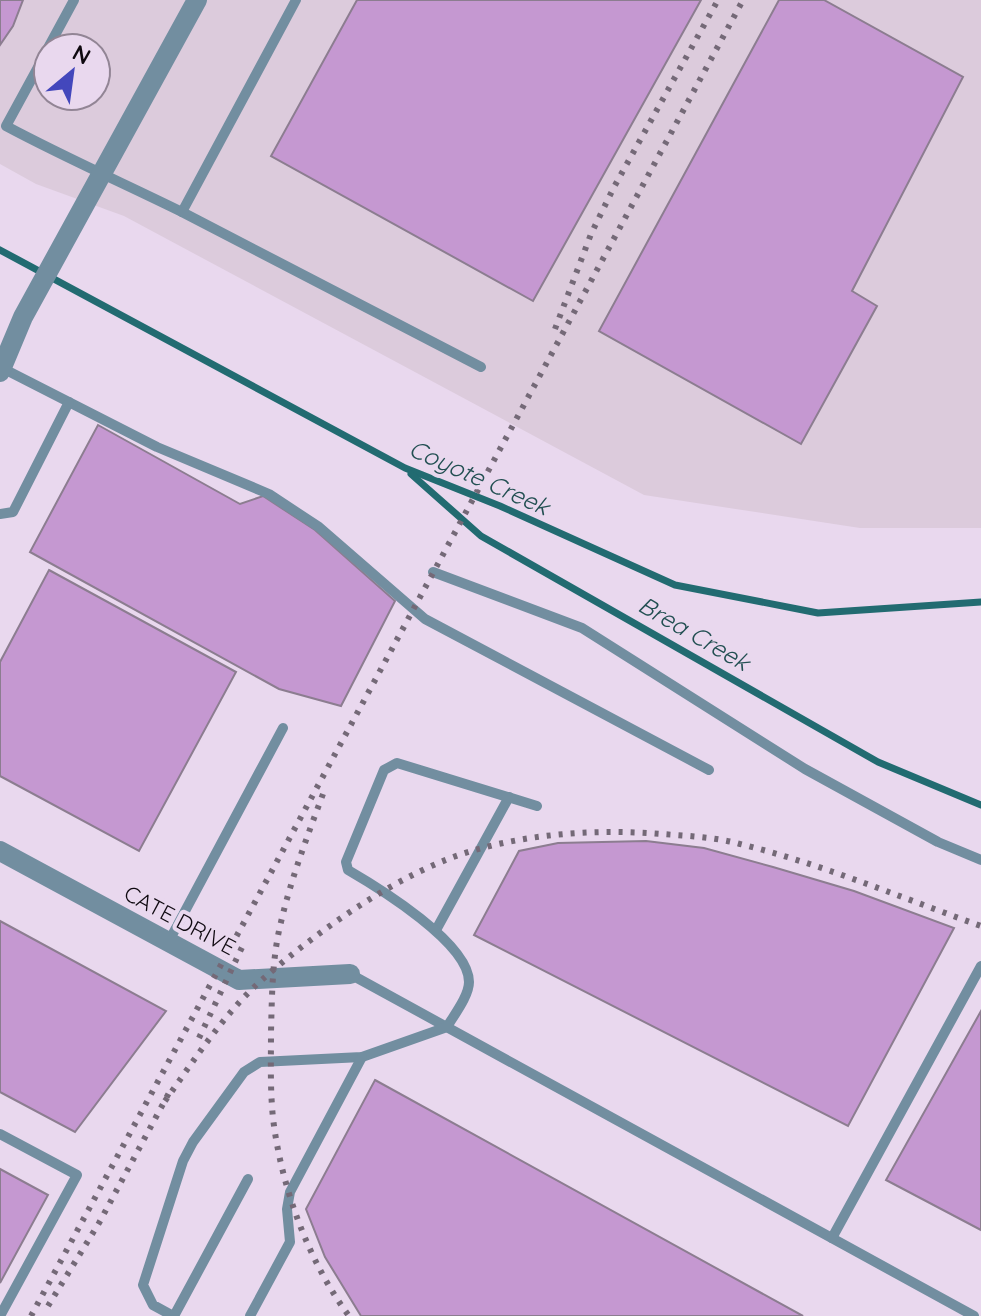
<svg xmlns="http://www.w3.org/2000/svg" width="981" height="1316" viewBox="0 0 981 1316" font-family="Quicksand,sans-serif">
  <rect width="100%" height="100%" fill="#e9d8ee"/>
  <!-- industrial -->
  <path fill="#dccbdc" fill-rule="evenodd" d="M 0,0 L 981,0 L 981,528 L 860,528 L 644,495 L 124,216 L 36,184 L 0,164 ZM 48,48 L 96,48 L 96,96 L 48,96 Z"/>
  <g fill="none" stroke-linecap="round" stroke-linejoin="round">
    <!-- stream -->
    <g stroke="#226b71" stroke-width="7">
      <polyline points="0,250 405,468 500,506 675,585 818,613 981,602"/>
      <polyline points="411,474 481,536 878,762 981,805"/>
    </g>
  </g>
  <!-- building -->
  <g fill="#c598d1" stroke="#8c7d90" stroke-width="2">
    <polygon points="0,0 23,0 13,26 0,45"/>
    <polygon points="357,0 701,0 533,301 271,156"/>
    <polygon points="779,0 824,0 963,77 852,291 877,306 801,444 599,331"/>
    <polygon points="98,425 240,504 263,496 315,530 395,601 341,706 279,689 30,552"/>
    <polygon points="49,570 236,672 139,851 0,776 0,662"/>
    <polygon points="646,841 704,848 773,867 854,891 954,928 848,1126 474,935 519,851 558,843"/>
    <polygon points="0,921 166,1011 75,1132 0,1092"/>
    <polygon points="981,1011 981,1230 886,1180"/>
    <polygon points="375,1080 803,1316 361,1316 325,1257 306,1209"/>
    <polygon points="0,1169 48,1195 0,1283"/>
  </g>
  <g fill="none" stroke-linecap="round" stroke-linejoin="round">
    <!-- service -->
    <g stroke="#728ea0" stroke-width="10">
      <polyline points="48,48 74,0"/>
      <path d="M 48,49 L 6,126 C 64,157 123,183 182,212 L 296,0"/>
      <polyline points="182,212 481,367"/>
      <polyline points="0,367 157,447 269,494 319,527 425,619 709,770"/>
      <polyline points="0,514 13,512 69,402"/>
      <polyline points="433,572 582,628 805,769 938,842 981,860"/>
      <polyline points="436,930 509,797"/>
      <polyline points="169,941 283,728"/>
      <polyline points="350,974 974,1316"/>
      <polyline points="0,1134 77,1175 0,1316"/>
      <polyline points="832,1238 981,966"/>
      <path d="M 173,1316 L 153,1305 L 143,1285 L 183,1161 L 193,1142 L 244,1072 L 260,1062 L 362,1057 L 447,1027 C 454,1015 469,996 469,982 C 469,943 379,888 348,870 L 346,862 L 384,770 L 397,763 L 537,806"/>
      <polyline points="174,1316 248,1179"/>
      <polyline points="250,1316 290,1242 287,1209 290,1192 362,1057"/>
    </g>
    <!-- minor -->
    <polyline stroke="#728ea0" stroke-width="20" points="0,851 239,980 350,974"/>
    <!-- tertiary -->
    <polyline stroke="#728ea0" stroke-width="20" points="0,372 23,317 197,0"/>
    <!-- rail -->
    <g stroke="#746977" stroke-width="6" stroke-dasharray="4 8" stroke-linecap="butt">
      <polyline points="555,329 591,234 614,187 718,0"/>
      <path d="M 323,794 C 307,837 291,879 281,922 C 272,958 272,995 271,1032 C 271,1060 270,1089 273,1118 C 281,1186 308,1261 349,1316"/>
      <polyline points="199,1038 245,941"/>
      <path d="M 165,1101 C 195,1059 225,1012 264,978 C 320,929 403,870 475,850 C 534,833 601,829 662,834 C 688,836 715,837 740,844 C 822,864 902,898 981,926"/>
      <polyline points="48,1306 99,1223 170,1091"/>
      <polyline points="31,1316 743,0"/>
    </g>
  </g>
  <g text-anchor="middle" stroke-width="8" stroke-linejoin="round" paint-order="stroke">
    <!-- street labels -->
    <g font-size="22" fill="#0f0910" stroke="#e9d8ee">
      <text transform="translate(180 920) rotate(28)" y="8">CATE DRIVE</text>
    </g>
    <!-- water labels -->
    <g font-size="24" font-style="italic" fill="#224f52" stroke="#e9d8ee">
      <text transform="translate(479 478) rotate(24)" y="8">Coyote Creek</text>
      <text transform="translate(694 634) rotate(30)" y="8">Brea Creek</text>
    </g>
  </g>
  <!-- north arrow -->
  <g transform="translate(72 72) rotate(29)"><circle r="38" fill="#e9d8ee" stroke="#928595" stroke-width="2"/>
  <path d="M0-6L14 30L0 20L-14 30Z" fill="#4347bc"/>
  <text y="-12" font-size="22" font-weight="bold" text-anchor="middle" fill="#0f0910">N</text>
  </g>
</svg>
